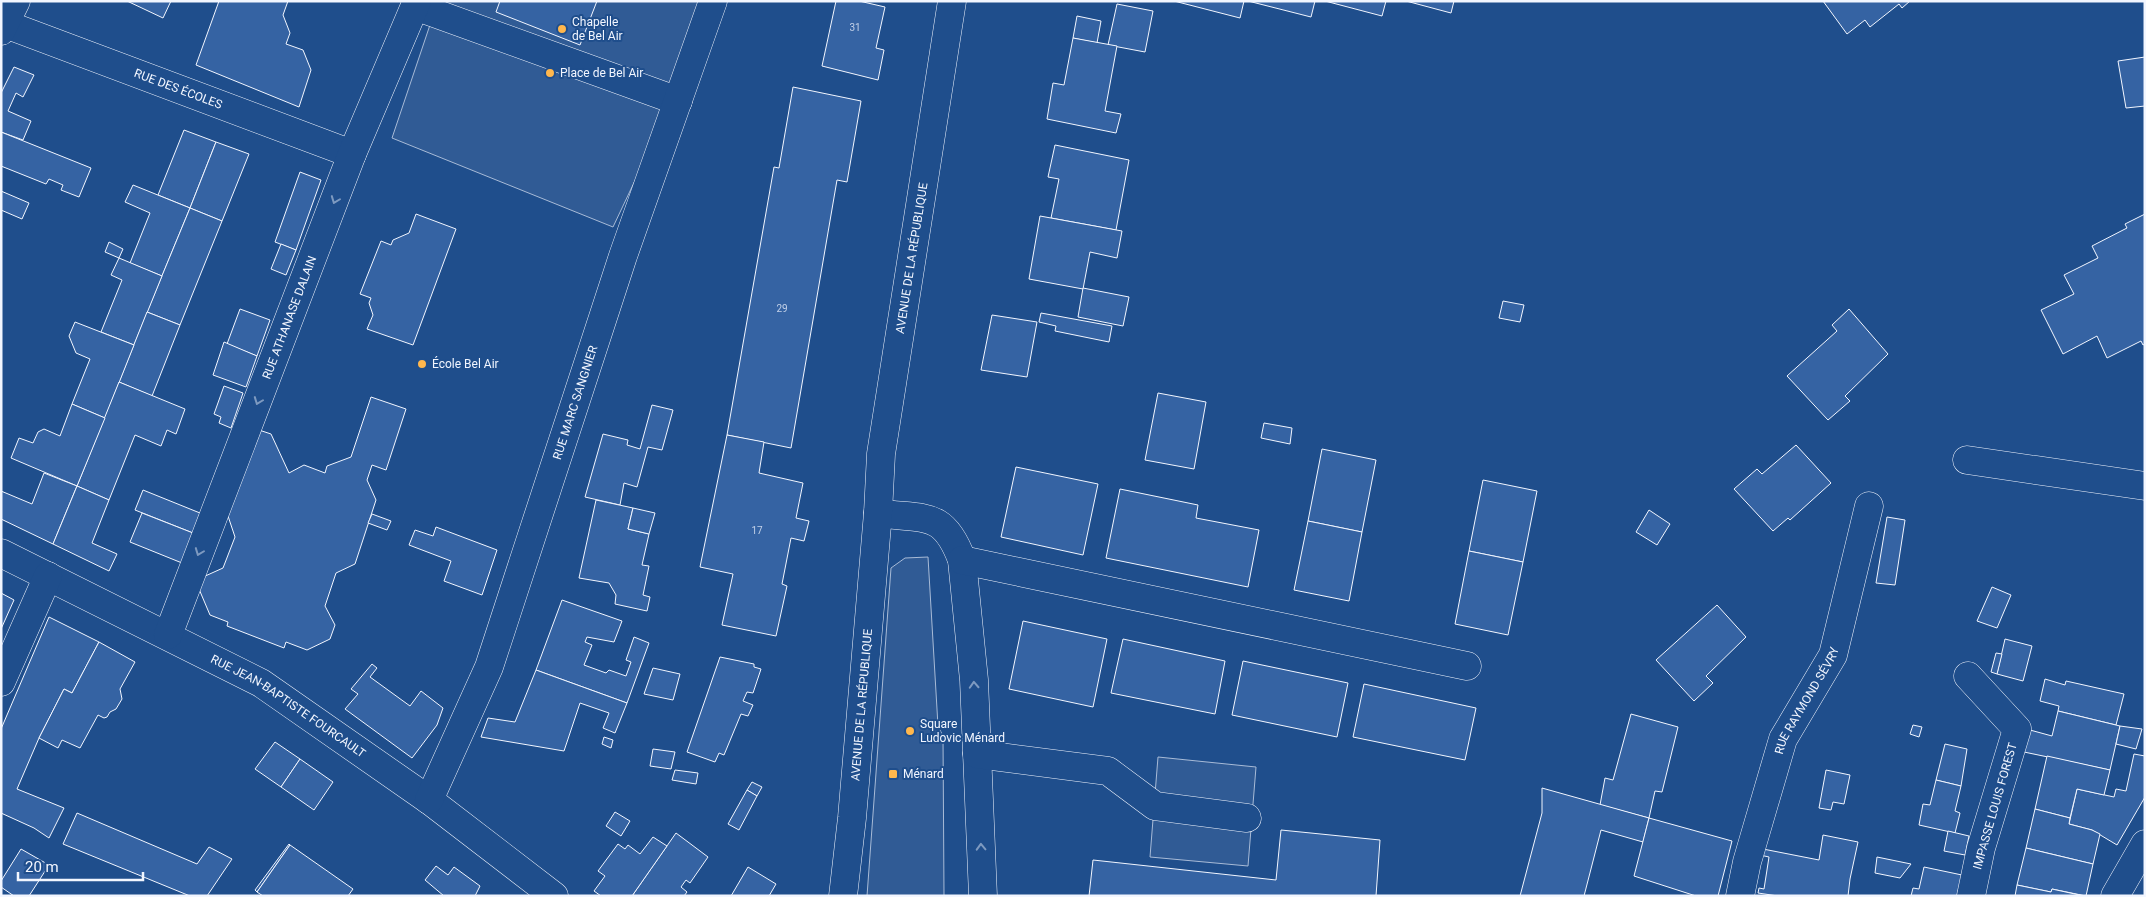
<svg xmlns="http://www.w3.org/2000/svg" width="2146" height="897" viewBox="0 0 2146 897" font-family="Roboto,sans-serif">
  <rect width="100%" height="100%" fill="#1f4e8c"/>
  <!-- parking -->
  <g fill="#305b95" stroke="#a8bbd7">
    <polygon points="438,1 720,1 613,227 392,138"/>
    <polygon points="928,557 938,726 943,736 944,896 867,896 891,568 905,558"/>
    <polygon points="1158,757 1256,767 1248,866 1150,857"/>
  </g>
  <!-- building -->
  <g fill="#3563a3" stroke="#f2f6ff">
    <polygon points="127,1 171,1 163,18"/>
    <polygon points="219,1 288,1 283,15 290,33 286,44 303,50 311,70 299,107 196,65"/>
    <polygon points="500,1 597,1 580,45 496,12"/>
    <polygon points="836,1 859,1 885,7 876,48 884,50 878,80 822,66"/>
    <polygon points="1174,1 1244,1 1240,18"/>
    <polygon points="1248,1 1315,1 1311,17"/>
    <polygon points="1325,1 1386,1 1382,16"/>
    <polygon points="1406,1 1454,1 1451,13"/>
    <polygon points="1823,1 1910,1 1902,8 1899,4 1870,27 1865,20 1847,34"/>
    <polygon points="1117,4 1153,11 1145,52 1108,45"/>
    <polygon points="1077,16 1101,21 1097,43 1073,38"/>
    <polygon points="1073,38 1117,46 1105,111 1121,114 1116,133 1047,119 1053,83 1064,85"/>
    <polygon points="2145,57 2145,106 2126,108 2118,61"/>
    <polygon points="14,67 34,75 23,97 16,93 8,111 31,121 23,140 1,132 1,93"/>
    <polygon points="793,87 861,101 847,182 837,180 791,448 727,435 774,167 779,168"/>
    <polygon points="184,130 216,142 190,208 158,195"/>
    <polygon points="1,132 91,168 79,197 61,190 63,185 49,179 46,184 1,166"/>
    <polygon points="216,142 249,154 222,221 190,208"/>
    <polygon points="1055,145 1129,160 1116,230 1051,218 1059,179 1048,177"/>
    <polygon points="300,172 321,180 296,250 275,242"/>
    <polygon points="133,185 190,208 162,276 130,263 150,213 125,202"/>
    <polygon points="1,191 29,203 22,219 1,210"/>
    <polygon points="190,208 222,221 180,325 147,312"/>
    <polygon points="416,214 456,229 413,345 367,329 373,315 369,303 371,298 360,294 381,241 391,245 393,240 409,233"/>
    <polygon points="2145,214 2145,344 2143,345 2141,341 2107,358 2097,336 2063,354 2041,310 2074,294 2064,275 2098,258 2092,246 2127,228 2125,224"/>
    <polygon points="1040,216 1122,231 1117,258 1090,252 1083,289 1029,279"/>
    <polygon points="109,242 123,249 119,258 105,252"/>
    <polygon points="281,244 296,250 286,275 271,269"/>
    <polygon points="119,258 162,276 134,345 101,332 122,280 111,275"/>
    <polygon points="1083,288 1129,297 1123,326 1078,317"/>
    <polygon points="1503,301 1524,305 1520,322 1499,318"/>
    <polygon points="240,309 270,320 257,356 227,344"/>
    <polygon points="1849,309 1888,354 1845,396 1850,401 1828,420 1787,376 1837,331 1832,325"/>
    <polygon points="147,312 180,325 152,396 119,382"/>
    <polygon points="1041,313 1112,326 1109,342 1055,331 1056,326 1039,322"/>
    <polygon points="992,315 1037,322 1027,377 981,370"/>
    <polygon points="75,322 134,345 105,418 72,404 90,359 76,353 69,336"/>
    <polygon points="224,342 257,356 246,387 213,375"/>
    <polygon points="119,382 185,409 176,434 167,430 161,446 135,435 109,500 77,486"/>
    <polygon points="224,386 243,393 231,428 219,423 221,417 214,414"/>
    <polygon points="1158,393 1206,402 1194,469 1145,460"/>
    <polygon points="371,397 406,409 386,470 372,465 367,480 376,500 355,564 336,573 325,606 335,625 330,639 307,650 286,642 284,648 227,626 228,622 210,615 199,589 203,577 223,568 235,537 227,513 256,429 271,434 289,473 304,465 325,473 327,466 351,457"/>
    <polygon points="72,404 105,418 77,486 11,458 19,438 33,443 38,432 44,429 60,436"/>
    <polygon points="652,405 673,410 662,450 648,447 637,487 624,483 620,505 585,497 603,434 628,440 627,445 640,449"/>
    <polygon points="1264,423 1292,428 1290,444 1261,438"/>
    <polygon points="727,435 764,442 759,473 803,483 796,518 809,521 804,541 791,538 782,584 787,586 776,636 722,625 733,574 700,567"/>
    <polygon points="1796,445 1831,483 1790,520 1788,518 1773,531 1734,489 1757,469 1762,474"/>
    <polygon points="1322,449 1376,460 1362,532 1308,521"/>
    <polygon points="1016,467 1098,484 1083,555 1001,537"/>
    <polygon points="44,473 77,486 53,544 1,519 1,491 32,504"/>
    <polygon points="1483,480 1537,491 1523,562 1469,551"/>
    <polygon points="77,486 109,500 92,543 117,554 109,571 53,544"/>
    <polygon points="1120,489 1198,505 1196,518 1259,530 1248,587 1106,558"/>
    <polygon points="143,490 200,513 193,533 135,510"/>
    <polygon points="596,500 633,508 628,529 649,534 642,565 649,566 643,595 650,597 647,611 615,604 616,595 609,583 579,578"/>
    <polygon points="633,508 655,513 649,534 628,529"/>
    <polygon points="1649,510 1670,524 1657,545 1636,532"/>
    <polygon points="142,513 193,533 182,563 130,542"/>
    <polygon points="372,514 391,521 387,530 368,523"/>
    <polygon points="1887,517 1905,520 1895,585 1876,583"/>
    <polygon points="1308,521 1362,532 1349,601 1294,590"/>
    <polygon points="436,527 497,550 482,595 444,581 451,561 409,545 415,530 433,536"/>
    <polygon points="1469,551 1523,562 1508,635 1455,624"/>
    <polygon points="1992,587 2011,595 1997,628 1977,621"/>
    <polygon points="1,593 14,600 1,629"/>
    <polygon points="562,600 622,621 614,642 587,637 585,642 592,645 584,665 606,673 609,670 626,676 631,662 626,660 634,637 649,643 627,703 536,670"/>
    <polygon points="1717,605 1746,637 1706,676 1713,683 1694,701 1656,660"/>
    <polygon points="49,617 99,642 72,693 64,689 39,738 17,789 64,808 49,838 34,828 1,813 1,729"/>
    <polygon points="1023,621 1107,639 1093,707 1009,689"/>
    <polygon points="1123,639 1225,661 1215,714 1111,693"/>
    <polygon points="2005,639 2032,646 2023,681 1997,674"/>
    <polygon points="99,642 135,662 120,689 122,699 116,709 110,712 107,717 104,718 98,715 80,748 62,740 58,748 39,738 64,689 72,693"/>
    <polygon points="1996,653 2002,654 1997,674 1991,672"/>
    <polygon points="720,657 754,664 754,667 761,669 753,693 747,692 743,701 753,705 748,716 741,714 724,755 719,753 715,762 687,752"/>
    <polygon points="1243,661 1348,683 1337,737 1232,715"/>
    <polygon points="372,664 377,668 370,677 410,706 421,691 443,708 437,725 412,758 345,709 358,694 351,689"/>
    <polygon points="653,668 680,674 673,700 644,694"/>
    <polygon points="536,670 627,703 615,733 603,728 609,713 580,703 564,751 481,737 488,718 515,722"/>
    <polygon points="2045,679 2065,685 2066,681 2124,694 2116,725 2058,711 2059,706 2040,701"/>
    <polygon points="1364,684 1476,708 1465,760 1353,737"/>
    <polygon points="2058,711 2120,726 2110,770 2024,752 2030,730 2052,736"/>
    <polygon points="1631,714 1678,727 1662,792 1655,791 1649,818 1600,805 1605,778 1613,780"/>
    <polygon points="1913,725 1922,727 1919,737 1910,734"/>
    <polygon points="2120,726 2142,729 2136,749 2116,744"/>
    <polygon points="604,737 613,740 611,748 602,744"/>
    <polygon points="275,742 300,759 281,787 255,769"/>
    <polygon points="1945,744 1967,749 1961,786 1936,780"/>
    <polygon points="653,749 675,752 671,769 650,766"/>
    <polygon points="2134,754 2145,756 2145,797 2117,845 2092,830 2069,824 2077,789 2114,797 2116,789 2126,791"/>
    <polygon points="2047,756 2110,770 2104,795 2077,789 2070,818 2035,809"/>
    <polygon points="300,759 333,782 314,810 281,787"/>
    <polygon points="675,770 698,773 696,784 672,780"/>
    <polygon points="1826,770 1850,775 1844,804 1833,802 1831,810 1819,808"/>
    <polygon points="1936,780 1961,786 1955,811 1960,813 1955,833 1919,825 1923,804 1930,805"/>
    <polygon points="752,782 762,787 757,796 747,790"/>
    <polygon points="1542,788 1649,818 1643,842 1601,830 1584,896 1520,896 1542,813"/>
    <polygon points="747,790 757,796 739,830 728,824"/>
    <polygon points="2035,809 2070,818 2069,824 2092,830 2100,834 2093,864 2026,848"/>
    <polygon points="615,812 630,821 621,836 606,826"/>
    <polygon points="77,813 197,864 209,847 232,859 207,896 190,896 63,844"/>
    <polygon points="1649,818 1732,841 1718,896 1696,896 1634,876"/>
    <polygon points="1281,830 1380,840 1376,896 1089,896 1093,860 1276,880"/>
    <polygon points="1948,831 1969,836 1965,855 1944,851"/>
    <polygon points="676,833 708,857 690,883 686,880 681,887 687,892 684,896 632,896"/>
    <polygon points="1823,835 1858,842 1850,879 1848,896 1778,896 1758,893 1759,888 1764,889 1769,857 1760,855 1763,849 1819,860"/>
    <polygon points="653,837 667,846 632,896 601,896 594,891 605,876 598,871 618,844 625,849 628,845 640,854"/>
    <polygon points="289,844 290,845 257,892 255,890"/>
    <polygon points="290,845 353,889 348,896 263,896 257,892"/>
    <polygon points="2026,848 2093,864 2086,896 2052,889 2051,892 2017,885"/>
    <polygon points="21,849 49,865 29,896 14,896 1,887 1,881"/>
    <polygon points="1877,857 1911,864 1900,878 1875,873"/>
    <polygon points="436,866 448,875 454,867 480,886 475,896 444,896 425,880"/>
    <polygon points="748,867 776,884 769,896 731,896"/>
    <polygon points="1924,867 1962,875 1957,896 1911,896 1913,888 1919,889"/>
    <polygon points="2017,885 2051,892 2052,889 2084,896 2015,896"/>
  </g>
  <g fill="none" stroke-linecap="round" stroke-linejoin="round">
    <!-- minor casing -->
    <g stroke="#f2f6ff" stroke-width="29">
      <g id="minor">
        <polyline points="415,6 678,101"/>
        <path id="s1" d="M 5,24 L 352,154"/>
        <polyline points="1,31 16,1"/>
        <polyline points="1967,460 2145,486"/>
        <path d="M 878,513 C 924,520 943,509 962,560 L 974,680 L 983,896"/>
        <path id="s2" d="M 1,553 L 261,683 L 429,800 L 554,896"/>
        <polyline points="962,560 1467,666"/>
        <path id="s3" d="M 168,635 L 352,154 L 417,1"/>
        <polyline points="1968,676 2017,729 1981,848 1971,896"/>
        <polyline points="1,682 48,576"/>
        <polyline points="977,754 1108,771 1155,806 1247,818"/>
        <path id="s4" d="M 429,800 L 489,667 L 623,256 L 713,1"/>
        <path id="s5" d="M 843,896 L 852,818 L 878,513 L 881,454 L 952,1"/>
        <path id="s6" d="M 1740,896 L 1747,862 L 1783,739 L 1833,655 L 1869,506"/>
        <polyline points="2115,896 2145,844"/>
      </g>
    </g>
    <!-- minor -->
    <use href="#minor" stroke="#1f4e8c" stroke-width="28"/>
  </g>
  <!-- one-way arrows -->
  <defs><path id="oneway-chevron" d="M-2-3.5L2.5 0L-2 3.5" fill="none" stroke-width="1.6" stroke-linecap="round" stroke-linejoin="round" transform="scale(1.25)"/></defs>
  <g stroke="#7e9ac0">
    <use href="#oneway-chevron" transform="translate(335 200) rotate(111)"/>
    <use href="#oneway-chevron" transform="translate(258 401) rotate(111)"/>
    <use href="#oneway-chevron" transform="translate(199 552) rotate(111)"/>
    <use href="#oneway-chevron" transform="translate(974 685) rotate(-93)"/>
    <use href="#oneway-chevron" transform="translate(981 847) rotate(-92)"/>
  </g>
  <!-- markers -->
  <g fill="#ffb74d" stroke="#1f4e8c" stroke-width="2">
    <circle cx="562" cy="29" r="5"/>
    <circle cx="550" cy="73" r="5"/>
    <circle cx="422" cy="364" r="5"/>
    <circle cx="910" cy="731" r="5"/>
    <rect x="888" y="769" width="10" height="10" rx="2.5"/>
  </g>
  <g text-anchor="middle" stroke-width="4" stroke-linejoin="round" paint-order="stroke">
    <!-- number labels -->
    <g font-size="10" fill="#c3d1e8">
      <text x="855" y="31">31</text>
      <text x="782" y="312">29</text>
      <text x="757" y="534">17</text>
    </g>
    <!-- poi labels -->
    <g font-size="12" fill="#f2f6ff" stroke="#1f4e8c" text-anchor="start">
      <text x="572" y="26">Chapelle<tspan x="572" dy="14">de Bel Air</tspan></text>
      <text x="560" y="77">Place de Bel Air</text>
      <text x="432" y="368">École Bel Air</text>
      <text x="920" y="728">Square<tspan x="920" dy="14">Ludovic Ménard</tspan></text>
      <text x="903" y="778">Ménard</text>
    </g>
    <!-- street labels -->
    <g font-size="12" fill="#f2f6ff" stroke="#1f4e8c">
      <text dy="4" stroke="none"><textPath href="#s1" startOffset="185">RUE DES ÉCOLES</textPath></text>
      <text dy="4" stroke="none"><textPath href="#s5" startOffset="642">AVENUE DE LA RÉPUBLIQUE</textPath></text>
      <text dy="4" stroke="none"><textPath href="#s3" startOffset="340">RUE ATHANASE DALAIN</textPath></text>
      <text dy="4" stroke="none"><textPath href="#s4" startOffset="424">RUE MARC SANGNIER</textPath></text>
      <text dy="4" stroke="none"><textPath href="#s6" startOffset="208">RUE RAYMOND SÉVRY</textPath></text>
      <text dy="4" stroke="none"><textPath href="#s5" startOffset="192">AVENUE DE LA RÉPUBLIQUE</textPath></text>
      <text dy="4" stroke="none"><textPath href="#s2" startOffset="326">RUE JEAN-BAPTISTE FOURCAULT</textPath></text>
      <text transform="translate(1995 806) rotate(-74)" y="4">IMPASSE LOUIS FOREST</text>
    </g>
  </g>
  <!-- border -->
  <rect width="2146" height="897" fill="none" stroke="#f2f6ff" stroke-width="5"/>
  <!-- scale -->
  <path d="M18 872v8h125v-8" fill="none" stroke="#f2f6ff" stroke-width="2.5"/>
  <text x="25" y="872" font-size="15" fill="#f2f6ff" stroke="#1f4e8c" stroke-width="4" paint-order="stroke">20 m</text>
</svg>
